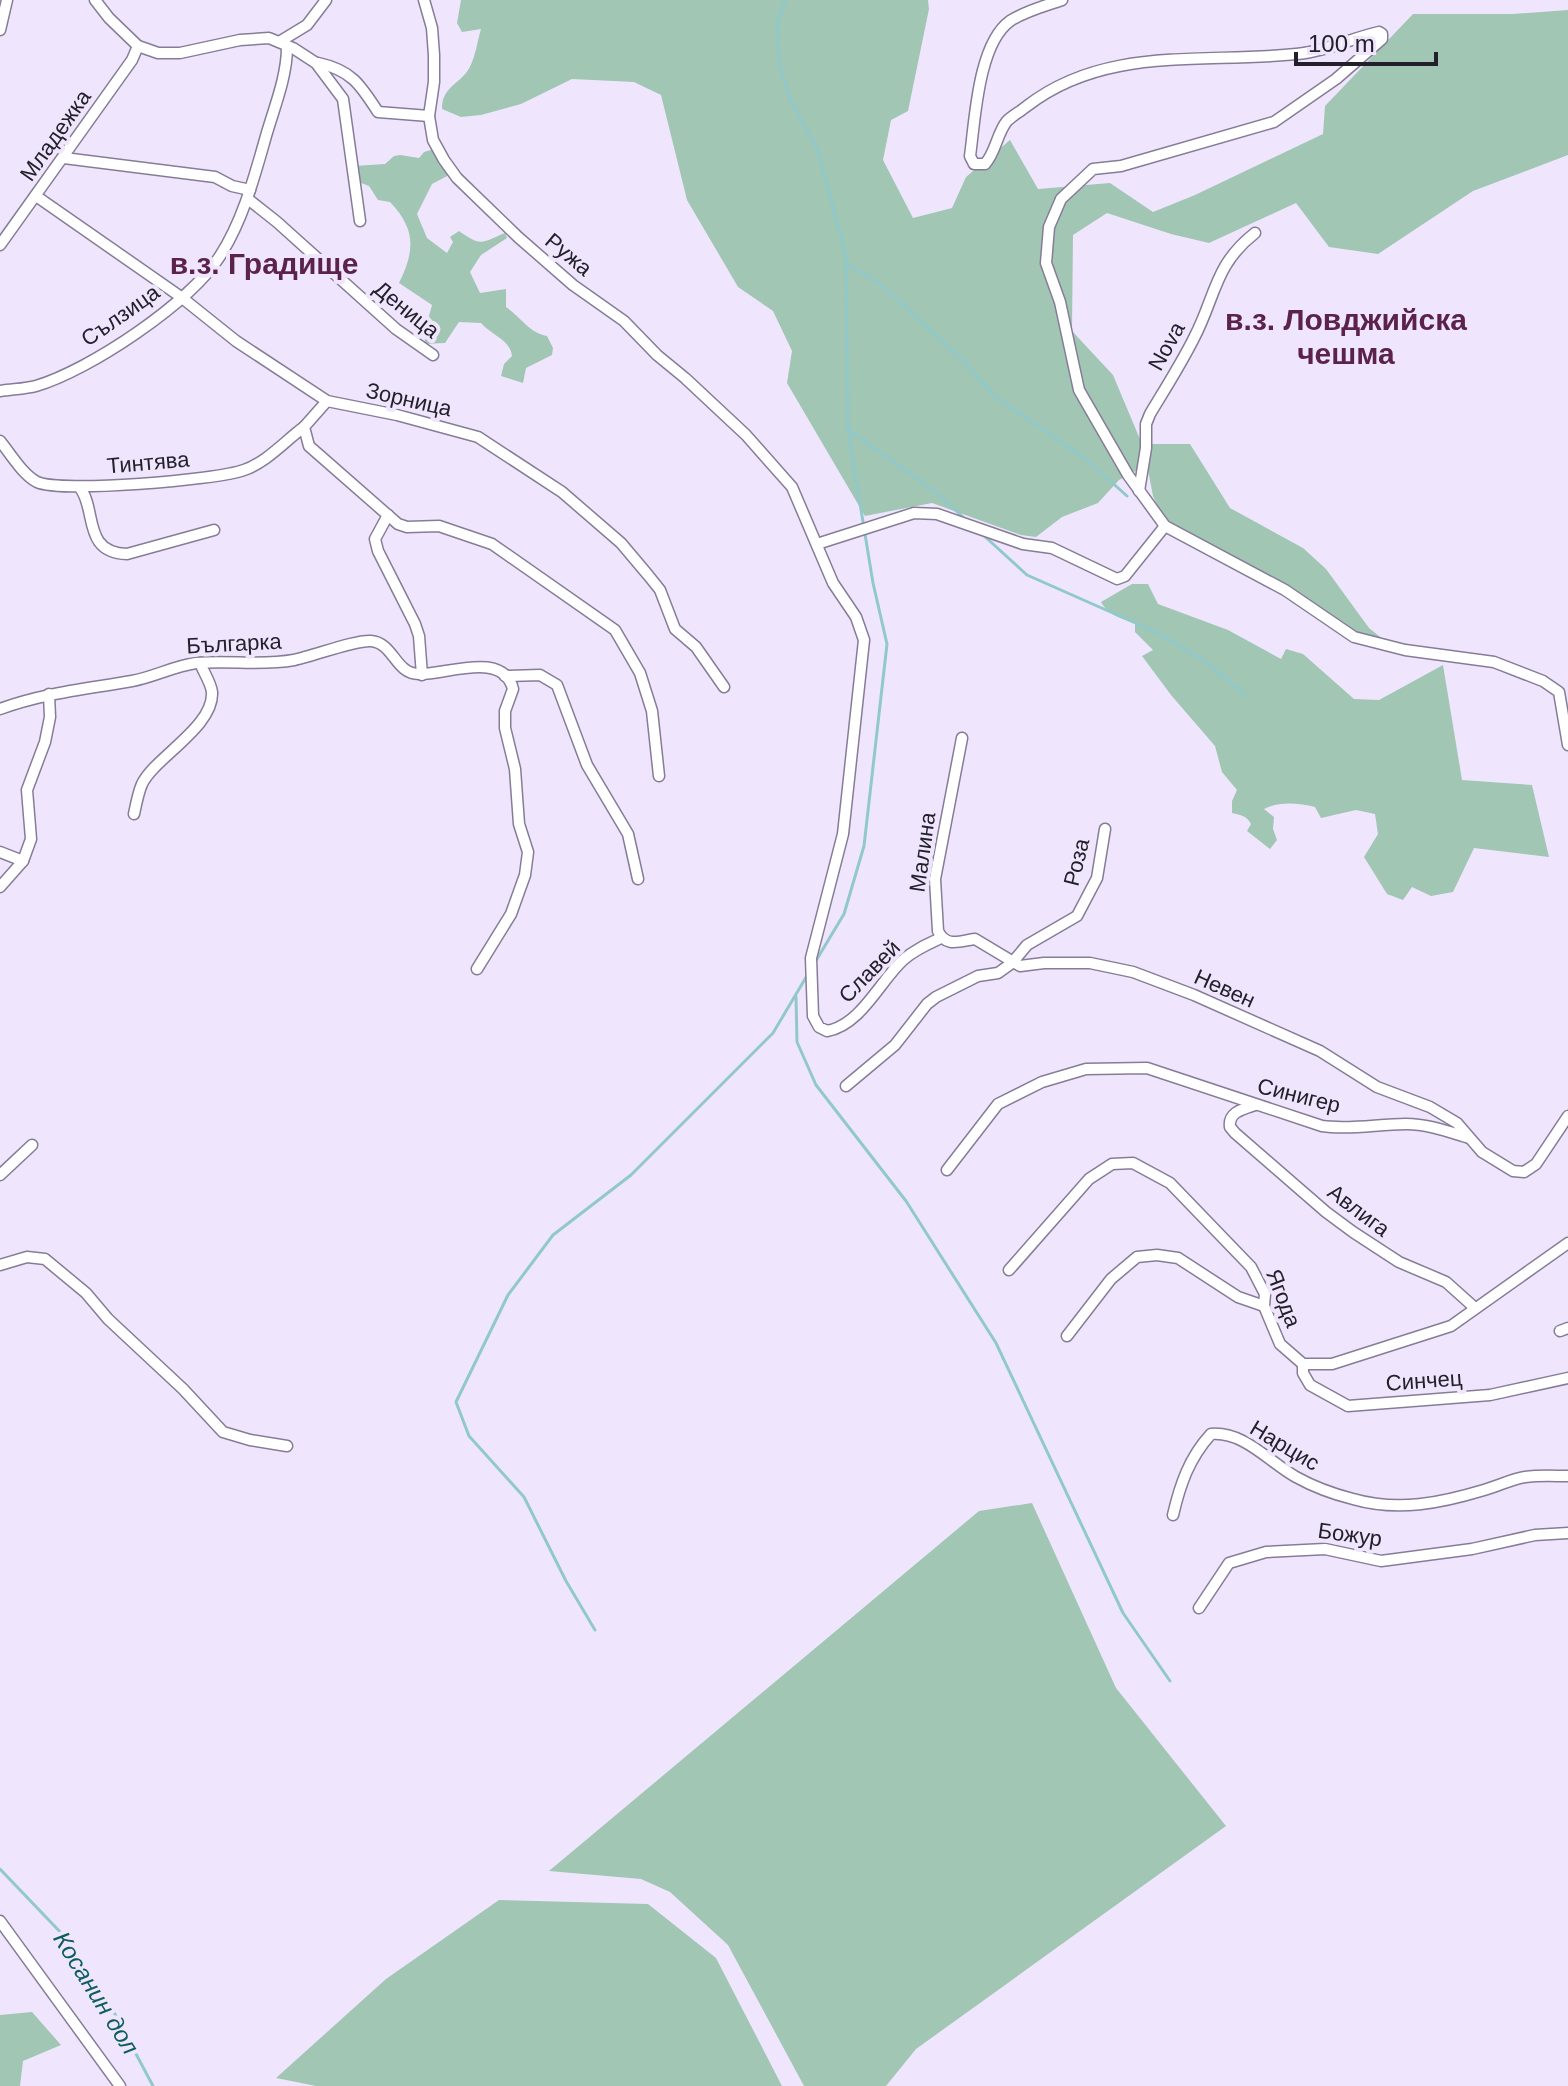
<svg xmlns="http://www.w3.org/2000/svg" width="1568" height="2086" viewBox="0 0 1568 2086" font-family="Helvetica,sans-serif">
  <rect width="100%" height="100%" fill="#efe6fe"/>
  <!-- green -->
  <g fill="#a1c6b3">
    <path d="M 461,0 L 928,0 L 929,9 L 908,111 L 891,120 L 883,160 L 913,218 L 952,208 L 966,177 L 1010,140 L 1038,189 L 1110,183 L 1153,212 L 1195,195 L 1323,134 L 1325,106 L 1413,14 L 1512,14 L 1568,10 L 1568,155 L 1473,191 L 1378,254 L 1329,247 L 1296,203 L 1209,243 L 1171,234 L 1107,213 L 1073,235 L 1072,331 L 1113,375 L 1142,444 L 1190,444 L 1230,508 L 1303,548 L 1326,569 L 1369,628 L 1389,644 L 1356,634 L 1166,524 L 1153,496 L 1147,465 L 1119,480 L 1098,503 L 1062,517 L 1036,537 L 1021,535 L 932,503 L 865,516 L 787,383 L 792,351 L 773,311 L 738,287 L 687,200 L 661,95 L 634,82 L 572,79 L 521,104 L 481,115 L 461,117 L 442,109 C 442,89 455,86 466,73 C 475,62 477,42 481,29 L 462,32 L 457,23 Z"/>
    <path d="M 434,149 L 451,174 L 432,184 L 417,214 L 427,238 L 447,253 L 453,242 L 450,237 L 459,231 C 482,247 481,243 505,233 L 507,238 L 481,255 L 470,272 L 480,293 L 506,289 L 506,307 C 521,317 528,332 547,336 L 553,348 L 552,355 L 526,368 L 523,383 L 501,376 L 504,364 L 512,356 C 510,339 492,336 481,323 L 459,322 L 445,343 L 423,344 L 432,326 L 429,316 L 432,305 L 399,283 C 415,251 416,229 390,202 L 378,200 L 369,186 L 356,181 L 354,166 L 385,164 L 394,156 L 400,155 L 419,158 L 424,152 Z"/>
    <path d="M 1132,584 L 1148,584 L 1158,604 L 1228,630 L 1281,659 L 1286,649 L 1303,654 L 1354,699 L 1379,700 L 1443,665 L 1462,780 L 1532,785 L 1549,857 L 1474,848 L 1453,892 L 1431,896 L 1412,887 L 1403,900 L 1387,894 L 1364,857 L 1378,834 L 1375,814 L 1356,810 L 1321,818 L 1315,807 C 1299,803 1279,801 1264,809 L 1274,817 L 1273,829 L 1277,840 L 1270,849 L 1247,831 L 1251,824 C 1247,816 1241,815 1232,813 L 1232,801 L 1237,790 L 1222,772 L 1215,746 L 1171,695 L 1142,656 L 1153,650 L 1135,632 L 1135,622 C 1122,620 1107,614 1101,602 Z"/>
    <polygon points="1032,1503 1116,1688 1226,1826 916,2049 886,2086 804,2086 728,1945 670,1892 641,1879 549,1871 979,1511"/>
    <polygon points="499,1900 648,1904 716,1958 782,2086 316,2086 276,2078 386,1979"/>
    <polygon points="32,2012 61,2045 23,2061 20,2086 0,2086 0,2015"/>
  </g>
  <g fill="none" stroke-linecap="round" stroke-linejoin="round">
    <!-- stream -->
    <g stroke="#91c9cb" stroke-width="3">
      <polyline points="785,0 777,25 780,66 790,99 818,151 846,256 848,430 873,583 887,644 864,846 844,914 814,964"/>
      <polyline points="846,264 878,282 964,361 993,395 1087,460 1127,496"/>
      <polyline points="849,430 937,493 966,520"/>
      <polyline points="981,533 1027,575 1158,633 1200,658 1245,694"/>
      <polyline points="796,997 797,1042 816,1085 906,1201 996,1343 1123,1613 1170,1681"/>
      <polyline points="595,1630 566,1581 524,1497 469,1436 456,1402 508,1295 553,1235 631,1175 773,1033 808,974"/>
      <polyline points="0,1869 65,1937 109,2003 153,2086"/>
    </g>
    <!-- minor casing -->
    <g stroke="#867c97" stroke-width="13">
      <g id="minor">
        <polyline points="95,0 109,18 138,46 158,53 180,53 240,40 269,38 293,48 316,63 343,99 360,221"/>
        <path d="M 424,0 L 432,28 L 434,55 L 434,82 L 429,116 L 433,140 L 444,160 L 457,178 L 518,237 L 573,285 L 624,321 L 657,355 L 685,378 L 746,435 L 792,487 L 833,583 L 856,617 L 864,640 L 843,834 L 811,958 L 813,1016 L 819,1027 L 827,1031 C 861,1025 880,981 903,960 C 914,950 928,944 941,938"/>
        <path d="M 1062,0 C 1045,6 1025,11 1010,21 C 978,44 975,120 970,156 L 974,164 L 985,164 C 996,152 997,133 1007,121 C 1012,116 1021,111 1027,106 C 1106,45 1203,64 1296,54 C 1324,52 1352,38 1379,32 L 1382,34 L 1382,39 L 1336,79 L 1274,122 L 1121,166 L 1093,169 L 1061,199 L 1049,227 L 1046,263 L 1060,302 L 1079,390 L 1128,475 L 1165,526 L 1285,590 L 1354,637 L 1405,650 L 1494,662 L 1543,681 L 1559,692 L 1568,745"/>
        <polyline points="0,30 7,0"/>
        <polyline points="279,42 307,25 326,0"/>
        <path d="M 318,63 C 351,70 360,84 378,112 L 429,116"/>
        <polyline points="64,158 215,177 232,186 250,190"/>
        <polyline points="36,196 181,297 236,341 327,401 397,415 478,437 562,492 621,543 648,575 660,590 675,629 696,647 724,687"/>
        <polyline points="248,199 277,222 396,329 433,355"/>
        <polyline points="0,245 132,60 138,46"/>
        <path d="M 0,391 C 12,389 25,389 36,386 C 90,370 190,303 220,256 C 243,220 254,178 266,136 C 274,108 287,77 287,47"/>
        <polyline points="327,401 304,427 309,446 398,524 407,527 439,526 492,544 615,630 640,673 652,711 659,776"/>
        <path d="M 0,441 C 10,453 22,474 37,482 C 61,493 217,480 244,470 C 267,462 285,441 304,427"/>
        <path d="M 80,488 C 97,509 82,553 127,554 L 214,530"/>
        <path d="M 1139,491 L 1146,448 L 1146,424 L 1150,414 C 1165,389 1181,364 1194,338 C 1216,296 1214,265 1255,233"/>
        <polyline points="388,515 375,539 378,551 415,624 419,636 422,675"/>
        <polyline points="817,544 914,513 937,514 1023,544 1052,548 1117,579 1125,576 1165,526"/>
        <polyline points="505,676 540,675 557,685 587,765 628,834 638,879"/>
        <path d="M 0,709 C 43,693 87,689 132,681 C 154,677 174,666 196,663 C 229,660 262,666 294,660 C 314,656 354,640 371,641 C 394,643 395,674 419,674 C 446,675 503,650 513,689 L 505,711 L 505,728 L 515,769 L 519,824 L 528,852 L 525,875 L 511,914 L 477,969"/>
        <path d="M 962,738 L 935,879 L 938,931 C 946,948 960,941 975,939 L 1020,966 L 1044,963 L 1090,963 L 1133,972 L 1194,995 L 1320,1051 L 1377,1087 L 1430,1107 L 1457,1123 L 1482,1152 L 1513,1171 L 1524,1172 L 1536,1164 L 1568,1116"/>
        <path d="M 134,814 C 136,805 138,793 142,784 C 155,757 214,727 212,692 C 211,683 203,671 200,663"/>
        <polyline points="0,852 23,861"/>
        <polyline points="0,887 23,861 31,839 27,790 45,742 50,717 49,694"/>
        <polyline points="846,1086 895,1045 927,1004 936,997 978,976 998,973 1012,963 1027,945 1077,916 1097,878 1105,829"/>
        <path d="M 1255,1105 C 1243,1109 1228,1112 1230,1127 L 1235,1133 L 1326,1212 L 1353,1232 L 1399,1262 L 1446,1282 L 1475,1308"/>
        <path d="M 947,1170 L 998,1104 L 1042,1082 L 1086,1069 L 1147,1068 L 1322,1126 C 1350,1130 1378,1124 1406,1124 C 1428,1124 1449,1132 1469,1138"/>
        <polyline points="0,1175 32,1145"/>
        <polyline points="0,1265 27,1257 45,1259 86,1293 108,1319 183,1389 223,1432 250,1440 287,1446"/>
        <polyline points="1009,1270 1089,1179 1112,1164 1133,1163 1170,1183 1251,1267 1265,1294 1264,1306 1280,1344 1303,1364 1332,1364 1451,1326 1568,1243"/>
        <polyline points="1560,1331 1568,1328"/>
        <polyline points="1067,1336 1111,1279 1137,1257 1157,1255 1178,1258 1238,1297 1264,1306"/>
        <polyline points="1303,1364 1303,1373 1310,1385 1348,1406 1490,1395 1568,1378"/>
        <path d="M 1173,1515 C 1180,1485 1189,1458 1211,1434 C 1244,1431 1269,1462 1296,1477 C 1314,1487 1333,1494 1353,1499 C 1398,1512 1441,1503 1484,1490 C 1498,1486 1512,1479 1525,1477 C 1539,1475 1554,1476 1568,1476"/>
        <polyline points="1199,1608 1229,1563 1266,1552 1325,1549 1381,1561 1472,1549 1535,1535 1568,1533"/>
        <polyline points="0,1921 120,2086"/>
      </g>
    </g>
    <!-- minor -->
    <use href="#minor" stroke="#fff" stroke-width="10"/>
  </g>
  <g text-anchor="middle" stroke-width="8" stroke-linejoin="round" paint-order="stroke">
    <!-- street labels -->
    <g font-size="22" fill="#24202b" stroke="#efe6fe">
      <text transform="translate(55 135) rotate(-55)" y="8">Младежка</text>
      <text transform="translate(569 254) rotate(40)" y="8">Ружа</text>
      <text transform="translate(407 309) rotate(39)" y="8">Деница</text>
      <text transform="translate(120 315) rotate(-35)" y="8">Сълзица</text>
      <text transform="translate(1166 346) rotate(-61)" y="8">Nova</text>
      <text transform="translate(409 399) rotate(13)" y="8">Зорница</text>
      <text transform="translate(148 462) rotate(-5)" y="8">Тинтява</text>
      <text transform="translate(234 643) rotate(-3)" y="8">Българка</text>
      <text transform="translate(922 852) rotate(-82)" y="8">Малина</text>
      <text transform="translate(1076 862) rotate(-76)" y="8">Роза</text>
      <text transform="translate(869 971) rotate(-46)" y="8">Славей</text>
      <text transform="translate(1225 988) rotate(24)" y="8">Невен</text>
      <text transform="translate(1299 1095) rotate(14)" y="8">Синигер</text>
      <text transform="translate(1359 1210) rotate(37)" y="8">Авлига</text>
      <text transform="translate(1284 1298) rotate(69)" y="8">Ягода</text>
      <text transform="translate(1424 1380) rotate(-4)" y="8">Синчец</text>
      <text transform="translate(1285 1445) rotate(31)" y="8">Нарцис</text>
      <text transform="translate(1350 1534) rotate(8)" y="8">Божур</text>
    </g>
    <!-- water labels -->
    <g font-size="24" font-style="italic" fill="#0d5d60" stroke="#efe6fe">
      <text transform="translate(96 1993) rotate(58)" y="8">Косанин дол</text>
    </g>
    <!-- district labels -->
    <g font-size="30" font-weight="bold" fill="#5b224b" stroke="#efe6fe">
      <text x="264" y="274">в.з. Градище</text>
      <text x="1346" y="330">в.з. Ловджийска<tspan x="1346" dy="34">чешма</tspan></text>
    </g>
  </g>
  <!-- scale -->
  <path d="M1296 52v12h140v-12" fill="none" stroke="#24202b" stroke-width="4"/>
  <text x="1308" y="52" font-size="24" fill="#24202b" stroke="#efe6fe" stroke-width="6" paint-order="stroke">100 m</text>
</svg>
